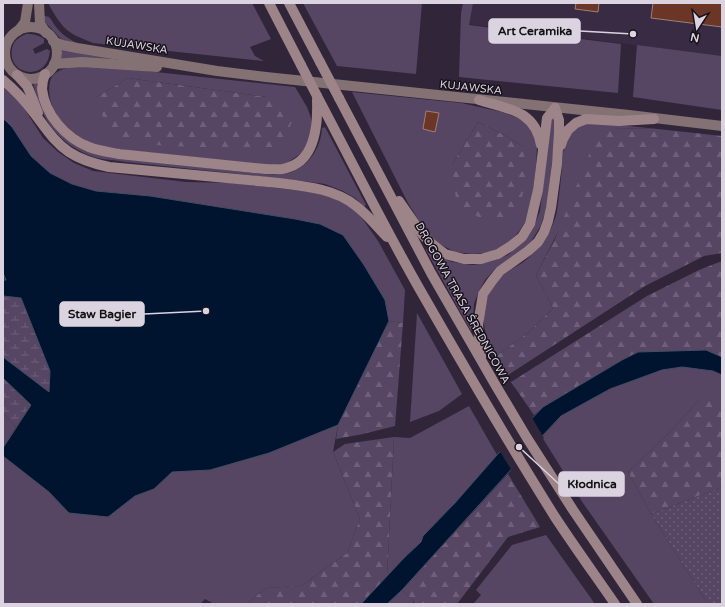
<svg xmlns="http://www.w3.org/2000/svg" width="725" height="607" viewBox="0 0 725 607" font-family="'Varela Round',sans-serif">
  <defs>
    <pattern id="forest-firs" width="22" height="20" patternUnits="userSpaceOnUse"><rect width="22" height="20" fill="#574564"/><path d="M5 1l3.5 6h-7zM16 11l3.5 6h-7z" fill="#6f5f7a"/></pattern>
    <pattern id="wetland-marsh" width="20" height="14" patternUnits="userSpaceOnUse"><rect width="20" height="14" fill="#574564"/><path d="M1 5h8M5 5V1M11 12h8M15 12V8" fill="none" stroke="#6f5f7a"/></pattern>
    <pattern id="park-dots" width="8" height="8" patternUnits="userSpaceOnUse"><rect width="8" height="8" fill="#574564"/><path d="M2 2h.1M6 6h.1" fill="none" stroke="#6f5f7a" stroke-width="1.8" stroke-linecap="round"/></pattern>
  </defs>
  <rect width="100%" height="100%" fill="#312639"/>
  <!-- built -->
  <polygon fill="#3a2b44" points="473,3 722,3 722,56 468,24"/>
  <!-- grass -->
  <g fill="#574564" fill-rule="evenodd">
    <path d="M 48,3 L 252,3 L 271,39 L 250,47 L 255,56 L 264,61 L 93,43 C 84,39 74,36 67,30 C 59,23 53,12 48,3 Z"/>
    <polygon points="303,3 422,3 416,74 337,66"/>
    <polygon points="463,3 473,3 469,25 621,44 618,93 459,77 461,13"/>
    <path d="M 43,16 C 45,16 47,16 49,17 C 52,20 54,25 57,28 C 63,36 74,42 84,46 L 62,40 L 46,23 Z"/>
    <path d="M 26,34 C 34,34 38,35 44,39 L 44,43 L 33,49 L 35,54 L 47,49 L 50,51 C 47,83 7,75 12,49 C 13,41 19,37 26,34 Z"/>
    <polygon points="637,45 722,56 722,110 633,97"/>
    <polygon points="62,48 122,59 62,59"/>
    <path d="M 76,66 L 118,68 L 295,87 L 307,107 L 311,118 L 312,131 L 308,143 L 300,154 L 287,163 L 270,166 C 232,161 193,157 155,153 C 141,152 127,150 112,148 C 107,147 100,146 95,144 C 71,136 44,110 50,82 C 53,70 66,68 76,66 ZM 128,78 L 267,97 L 95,98 Z"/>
    <path d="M 33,83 L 37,83 L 39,93 L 53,124 L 116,158 L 273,175 C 278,174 284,174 289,173 C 309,167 321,147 322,128 L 325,127 L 366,205 L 364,206 L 355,198 L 343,191 L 325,184 L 295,180 L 125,162 C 116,160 106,160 97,158 C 74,151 53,135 43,113 C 38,104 36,93 33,83 Z"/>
    <polygon points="3,85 22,105 43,138 58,152 74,163 93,171 186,182 231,183 312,192 333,198 349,206 362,218 378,241 405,290 403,323 389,321 385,300 295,219 150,196 96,191 72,184 50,173 31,156 12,127 5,120 3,120"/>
    <path d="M 352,92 L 461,103 L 502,112 L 521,119 L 528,125 L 534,134 L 537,146 L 536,165 L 531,207 L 526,221 L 517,234 L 507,244 L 488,253 L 472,254 L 455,252 L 438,243 L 424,229 L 408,203 ZM 478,122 L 504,135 L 524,147 L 452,165 Z"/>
    <polygon points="554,113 557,121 548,196 546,210 540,227 532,240 522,251 496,268 485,280 478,293 474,304 473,317 474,329 471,331 426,250 428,248 437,255 452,262 473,265 492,261 508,255 520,244 533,229 540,211 550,124"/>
    <path d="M 587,122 L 658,129 L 611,128 L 536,275 L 553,308 L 529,332 L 495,357 C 481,328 476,302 502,276 C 508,271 515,267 522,263 C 538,251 553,231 557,211 C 559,196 561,181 562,165 C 563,156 563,144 568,136 C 572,129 580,125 587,122 Z"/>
    <polygon points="417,313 462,394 439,411 410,422"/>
    <polygon points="682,367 713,371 722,375 722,400 699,400 668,434 628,472 651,514 708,604 654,604 583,503 542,437 561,416 610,389 662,370"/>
    <polygon points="469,406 497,455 455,503 423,536 421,542 404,558 387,576 394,437 410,438"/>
    <polygon points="3,413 16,427 3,448"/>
    <polygon points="338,425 333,452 360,519 347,553 301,586 266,588 247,604 214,604 205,599 200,604 3,604 3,456 49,492 69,513 108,517 135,496 154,489 172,472 210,470 269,453"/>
    <polygon points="546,535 595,604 473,604 481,595 476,590 512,545"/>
    <polygon points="402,590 414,601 412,604 387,604"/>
  </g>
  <!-- forest -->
  <g fill="url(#forest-firs)">
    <polygon points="128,78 267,97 292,121 285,141 264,151 156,145 122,137 103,117 95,98"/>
    <polygon points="478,122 504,135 524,147 525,184 517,219 486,220 457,208 452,165"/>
    <polygon points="611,128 658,129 722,136 722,253 704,256 645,286 508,375 495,357 529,332 553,308 536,275 555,239 595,140"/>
    <polygon points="722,261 722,357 706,350 622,360 543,407 534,415 511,382 647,296 699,270"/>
    <polygon points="389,321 403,323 395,426 363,434 336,439 338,425"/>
    <polygon points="699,400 722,400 722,487 651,514 628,472 668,434"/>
    <polygon points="394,437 387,576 361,604 247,604 266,588 301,586 347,553 360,519 333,452 345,444"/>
    <polygon points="508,474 540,527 508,537 457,604 414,604 414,601 402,590"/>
  </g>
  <!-- wetland -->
  <g fill="url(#wetland-marsh)">
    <polygon points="3,296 21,298 50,371 49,392 3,357"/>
    <polygon points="3,378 31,405 16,427 3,413"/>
  </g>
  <!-- park -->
  <polygon fill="url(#park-dots)" points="722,487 722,604 708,604 651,514"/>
  <!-- water -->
  <g fill="#00142f" stroke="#424e64">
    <polygon points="3,120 5,120 12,127 31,156 50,173 72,184 96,191 150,196 295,219 320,224 343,235 364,265 385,300 389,321 338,425 269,453 210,470 172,472 154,489 135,496 108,517 69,513 49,492 3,456 3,448 31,405 3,378 3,357 49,392 50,371 21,298 3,296 3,280 6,280 3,273"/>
    <polygon points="706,350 722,357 722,375 713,371 682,367 662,370 610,389 561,416 526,453 402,590 387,604 361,604 404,558 421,542 423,536 455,503 497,455 543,407 622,360 638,352"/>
  </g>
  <!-- pier -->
  <polygon fill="#312639" points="531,416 544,438 512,471 499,450"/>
  <!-- building -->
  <g fill="#6b3626" stroke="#9c8078">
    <polygon points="576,3 599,3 598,12 575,9"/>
    <polygon points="653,3 722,3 722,27 651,18"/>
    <polygon points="426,111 439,113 435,132 423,129"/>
  </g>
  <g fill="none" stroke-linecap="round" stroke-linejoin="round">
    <!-- secondary -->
    <g stroke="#847174" stroke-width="10">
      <polyline points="39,3 40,23 46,33"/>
      <circle cx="31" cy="53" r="26"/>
      <polyline points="18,31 25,22 28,3"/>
      <polyline points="53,41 62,45 77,48 217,71 266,77 629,115 722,126"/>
      <polyline points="54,64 82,62 157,67"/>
    </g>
    <!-- primary -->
    <g stroke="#9d8488" stroke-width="10">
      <polyline points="269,3 301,65"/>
      <polyline points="289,3 320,62"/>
      <path d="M 45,74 C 43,79 42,84 42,89 C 45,115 66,138 89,147 C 99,151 109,152 119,154 L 254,168 C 263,169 272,170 282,169 C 315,164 318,127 317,100"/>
      <polyline points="17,75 27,86 29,90 38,113"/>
      <path d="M 3,80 C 15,90 25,101 34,113 C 45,127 54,142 69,152 C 81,160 95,164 109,167 L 279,183 C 304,186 336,189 356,206 C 368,215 377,227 387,237"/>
      <path d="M 317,96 C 351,160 383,225 419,288 C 463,365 508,442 555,517 C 574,546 595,575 615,604"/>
      <polyline points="339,98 431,273 496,386 527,438 573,510 637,604"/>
      <path d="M 479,100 C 508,109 535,110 541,145"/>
      <polyline points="561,145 563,139 568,130 576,123 586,119 619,121 654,119"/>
      <polyline points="399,201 422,234 432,244 445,254 464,259 481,259 498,254 511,246 522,237 530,224 538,190 547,118 555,108"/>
      <polyline points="481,357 478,325 483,294 492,281 500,271 528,251 538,242 544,232 548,221 551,208 557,164 559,132 559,120 555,108"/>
    </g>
    <!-- primary-bridge -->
    <g stroke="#9d8488" stroke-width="10">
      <polyline points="320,62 339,98"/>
      <polyline points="301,65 317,96"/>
    </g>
  </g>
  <g text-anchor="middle" stroke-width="3" stroke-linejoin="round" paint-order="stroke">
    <!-- street labels -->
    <g font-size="11" fill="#dbd4e0" stroke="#17111a">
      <text transform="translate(137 45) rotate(9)" y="4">KUJAWSKA</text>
      <text transform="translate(471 87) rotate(6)" y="4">KUJAWSKA</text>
      <text transform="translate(463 303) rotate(61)" y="4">DROGOWA TRASA ŚREDNICOWA</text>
    </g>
  </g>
  <!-- callouts -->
  <path fill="none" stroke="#dbd4e0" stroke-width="1.5" d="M633 34L580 31M206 311L144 314M519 447L559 484"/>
  <g fill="#dbd4e0" stroke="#17111a" stroke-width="1.5">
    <circle cx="633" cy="34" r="4"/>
    <circle cx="206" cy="311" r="4"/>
    <circle cx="519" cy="447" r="4"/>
  </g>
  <g fill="#dbd4e0" stroke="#dbd4e0" stroke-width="1.5">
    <rect x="489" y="19" width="91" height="24" rx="4"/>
    <rect x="60" y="302" width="84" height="24" rx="4"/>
    <rect x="559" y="472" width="65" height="24" rx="4"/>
  </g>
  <g font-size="12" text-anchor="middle" font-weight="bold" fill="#111">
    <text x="535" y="35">Art Ceramika</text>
    <text x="102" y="318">Staw Bagier</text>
    <text x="592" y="488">Kłodnica</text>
  </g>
  <!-- border -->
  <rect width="725" height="607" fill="none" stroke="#dbd4e0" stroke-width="8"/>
  <!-- north arrow -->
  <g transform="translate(697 28) rotate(192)" stroke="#17111a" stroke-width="3" paint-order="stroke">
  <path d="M0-3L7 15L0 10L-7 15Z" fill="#dbd4e0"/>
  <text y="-6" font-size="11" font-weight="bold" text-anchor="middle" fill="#dbd4e0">N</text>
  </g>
</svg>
